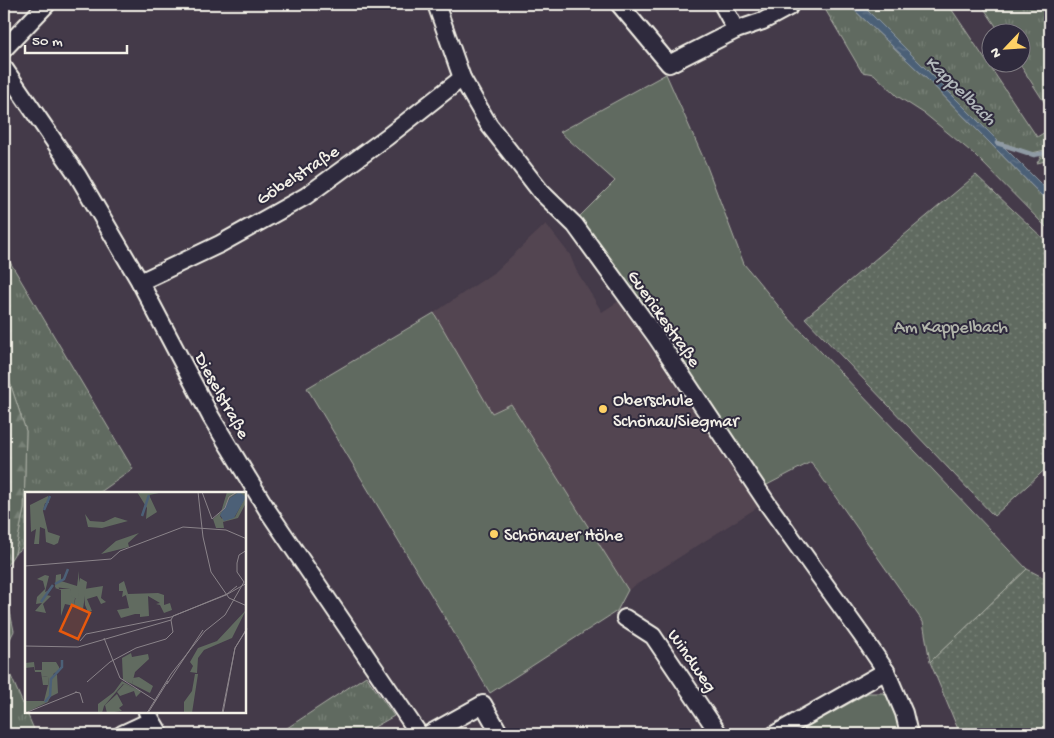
<svg xmlns="http://www.w3.org/2000/svg" width="1054" height="738" viewBox="0 0 1054 738" font-family="'Gochi Hand',sans-serif">
  <defs>
    <pattern id="grass-tufts" width="24" height="20" patternUnits="userSpaceOnUse" patternTransform="scale(1.25)"><rect width="24" height="20" fill="#616b60"/><path d="M3 7l-1-3M5 7V3M7 7l1-3M15 17l-1-3M17 17v-4M19 17l1-3" fill="none" stroke="#788177"/></pattern>
    <pattern id="forest-firs" width="22" height="20" patternUnits="userSpaceOnUse" patternTransform="scale(1.25)"><rect width="22" height="20" fill="#616b60"/><path d="M5 1l3.5 6h-7zM16 11l3.5 6h-7z" fill="#788177"/></pattern>
    <pattern id="garden-dots" width="8" height="8" patternUnits="userSpaceOnUse" patternTransform="scale(1.25)"><rect width="8" height="8" fill="#616b60"/><path d="M2 2h.1M6 6h.1" fill="none" stroke="#788177" stroke-width="1.8" stroke-linecap="round"/></pattern>
    <pattern id="water-ripples" width="26" height="14" patternUnits="userSpaceOnUse" patternTransform="scale(1.25)"><rect width="26" height="14" fill="#4c6077"/><path d="M2 4q2-2 4 0t4 0M15 11q2-2 4 0t4 0" fill="none" stroke="#66778a"/></pattern>
  </defs>
  <rect width="100%" height="100%" fill="#443a49"/>
  <filter id="ink" filterUnits="userSpaceOnUse"><feTurbulence type="fractalNoise" baseFrequency=".02" numOctaves="2"/><feDisplacementMap in="SourceGraphic" scale="10" xChannelSelector="R" yChannelSelector="G"/><feConvolveMatrix kernelMatrix="1 2 1 2 8 2 1 2 1" color-interpolation-filters="sRGB"/></filter>
  <g filter="url(#ink)">
    <!-- built -->
    <polygon fill="#534551" points="546,224 570,255 576,270 602,312 619,301 758,507 628,590 511,404 492,413 434,313 496,271"/>
    <!-- grass -->
    <g fill="url(#grass-tufts)" stroke="#aaaea4">
      <polygon points="822,4 848,4 928,80 1050,204 1050,231 975,155 925,114 897,96 874,74 862,72"/>
      <polygon points="860,4 948,4 1037,137 1050,129 1050,160 1037,163 1045,150 1032,153 997,141"/>
      <polygon points="981,4 1050,4 1050,111 1019,63 1022,62 1022,32 1000,32"/>
      <polygon points="4,252 133,469 99,493 26,493 26,545 15,553 24,509 26,431 4,365"/>
      <polygon points="4,660 36,734 4,734"/>
      <polygon points="366,676 394,716 362,734 278,734"/>
    </g>
    <!-- forest -->
    <g fill="url(#forest-firs)" stroke="#aaaea4">
      <polygon points="4,365 26,431 24,509 15,553 4,570"/>
      <polygon points="4,583 14,631 4,651"/>
    </g>
    <!-- park -->
    <g fill="#616b60" stroke="#aaaea4">
      <polygon points="666,74 706,164 744,264 785,314 1027,569 930,662 923,622 811,462 765,486 712,415 660,329 578,218 615,181 560,132"/>
      <polygon points="434,313 492,413 511,404 628,590 617,611 490,693 307,388"/>
      <polygon points="868,693 884,693 896,708 901,734 794,734"/>
    </g>
    <!-- garden -->
    <g fill="url(#garden-dots)" stroke="#aaaea4">
      <polygon points="976,175 1050,245 1050,465 994,516 805,318"/>
      <polygon points="1027,569 1050,581 1050,734 960,734 930,662"/>
    </g>
    <!-- water -->
    <polygon fill="url(#water-ripples)" stroke="#8f9aa4" points="848,4 861,4 1050,193 1050,204 928,80"/>
    <g fill="none" stroke-linecap="round" stroke-linejoin="round">
      <!-- stream -->
      <polyline stroke="#8f9aa4" stroke-width="4.5" points="997,143 1034,155 1050,152"/>
      <!-- minor casing -->
      <g stroke="#f4f1e8" stroke-width="20">
        <g id="minor">
          <polyline points="436,4 462,78 489,125 541,192 575,225 657,338 769,506 865,640 886,671 904,713 909,734"/>
          <polyline points="619,4 669,64 736,30 763,21 789,7 790,4"/>
          <polyline points="722,4 736,30"/>
          <polyline points="4,49 47,4"/>
          <polyline points="4,68 78,176 140,282 211,417 268,511 419,734"/>
          <polyline points="140,282 220,244 306,196 387,137 462,78"/>
          <polyline points="625,618 653,636 719,734"/>
          <polyline points="147,712 160,734"/>
          <polyline points="122,734 150,721"/>
          <polyline points="429,734 483,704 500,734"/>
          <polyline points="775,734 886,671"/>
        </g>
      </g>
      <!-- minor -->
      <use href="#minor" stroke="#2f2a3d" stroke-width="16"/>
    </g>
  </g>
  <!-- markers -->
  <g fill="#ffd166" stroke="#2f2a3d" stroke-width="2">
    <circle cx="603" cy="409" r="5"/>
    <circle cx="494" cy="534" r="5"/>
  </g>
  <g text-anchor="middle" stroke-width="4" stroke-linejoin="round" paint-order="stroke">
    <!-- street labels -->
    <g font-size="18" fill="#f4f1e8" stroke="#2f2a3d">
      <text transform="translate(297 174) rotate(-33)" y="6">Göbelstraße</text>
      <text transform="translate(665 318) rotate(55)" y="6">Guerickestraße</text>
      <text transform="translate(223 395) rotate(61)" y="6">Dieselstraße</text>
      <text transform="translate(693 660) rotate(55)" y="6">Windweg</text>
    </g>
    <!-- park labels -->
    <g font-size="18" fill="#b2b5ab" stroke="#2f2a3d">
      <text x="951" y="332">Am Kappelbach</text>
    </g>
    <!-- poi labels -->
    <g font-size="18" fill="#f4f1e8" stroke="#2f2a3d" text-anchor="start">
      <text x="613" y="405">Oberschule<tspan x="613" dy="21">Schönau/Siegmar</tspan></text>
      <text x="504" y="540">Schönauer Höhe</text>
    </g>
    <!-- water labels -->
    <g font-size="19" font-style="italic" fill="#b1b7bb" stroke="#2f2a3d">
      <text transform="translate(962 89) rotate(44)" y="7">Kappelbach</text>
    </g>
  </g>
  <!-- overview -->
  <g transform="translate(25 492)">
    <rect width="221" height="221" fill="#443a49"/>
    <path d="M 23,4 L 24,11 L 20,11 L 18,19 L 23,40 L 35,44 L 33,51 L 29,53 L 21,50 L 20,37 L 15,35 L 14,52 L 9,52 L 11,37 L 6,40 L 5,13 ZM 33,93 L 34,97 L 45,97 L 50,106 L 49,114 L 40,112 L 36,124 L 36,98 L 30,96 ZM 9,170 L 10,178 L 17,178 L 17,184 L 23,185 L 25,205 L 23,210 L 0,221 L 0,209 L 19,209 L 23,193 L 18,193 L 16,180 L 10,180 L 9,175 L 0,176 L 0,171 Z" fill="#616b60"/>
    <path d="M 20,83 L 24,84 L 20,100 L 25,98 L 21,103 L 26,104 L 18,112 L 21,121 L 10,119 L 17,111 L 11,112 L 12,105 L 20,97 L 18,89 L 12,87 ZM 55,86 L 62,90 L 58,117 L 49,113 ZM 97,189 L 111,197 L 98,192 L 79,214 L 77,221 L 73,221 L 73,212 L 89,200 Z" fill="#616b60"/>
    <path d="M 202,0 L 220,0 L 221,11 L 213,26 L 198,30 L 199,36 L 191,36 L 188,27 L 196,20 ZM 214,0 L 219,7 L 210,25 L 205,26 L 207,19 L 204,16 L 197,27 L 195,24 L 205,6 ZM 60,22 L 65,29 L 79,30 L 90,25 L 103,29 L 77,36 L 63,35 ZM 114,41 L 103,51 L 104,55 L 76,62 L 91,49 ZM 221,118 L 207,146 L 179,158 L 173,166 L 172,181 L 165,180 L 168,174 L 165,170 L 173,156 L 192,149 ZM 170,182 L 173,182 L 167,221 L 159,221 L 159,210 L 167,199 ZM 114,185 L 128,194 L 125,201 L 107,192 L 108,186 ZM 99,192 L 114,198 L 116,200 L 111,205 L 109,199 L 95,204 L 92,200 Z" fill="#616b60" fill-rule="evenodd"/>
    <path d="M 112,0 L 134,1 L 124,3 L 132,20 L 121,27 L 122,16 ZM 54,79 L 54,98 L 53,107 L 47,105 L 45,97 L 30,95 L 31,83 L 36,82 L 36,89 L 52,94 ZM 99,89 L 103,102 L 133,101 L 139,103 L 139,113 L 145,111 L 147,118 L 139,121 L 135,113 L 131,112 L 135,111 L 123,104 L 124,124 L 115,125 L 115,122 L 110,122 L 96,126 L 92,118 L 104,116 L 101,103 L 97,105 L 98,99 L 94,99 L 94,92 ZM 78,94 L 76,106 L 81,110 L 76,112 L 72,104 L 62,107 L 67,119 L 63,120 L 60,113 L 59,97 ZM 106,161 L 107,165 L 123,162 L 124,167 L 110,180 L 107,192 L 98,188 L 97,166 ZM 17,170 L 31,170 L 34,175 L 34,180 L 29,181 L 27,186 L 32,182 L 33,201 L 25,205 L 23,185 L 17,184 ZM 92,202 L 98,213 L 94,216 L 97,219 L 82,221 L 80,213 Z" fill="#616b60"/>
    <path d="M 214,0 L 221,5 L 209,26 L 199,29 L 195,23 L 205,6 Z" fill="#4c6077"/>
    <path fill="none" stroke="#4c6077" stroke-width="2.5" d="M 19,18 L 25,4M 117,24 L 124,3M 30,92 L 39,87 L 43,77M 16,110 L 28,93M 20,210 L 25,204 L 26,187 L 37,175 L 37,168"/>
    <path fill="none" stroke="#8a8389" stroke-width="1" d="M 173,0 L 178,45 L 186,80 L 204,106 L 222,114M 177,0 L 187,27 L 200,16 L 204,5 L 212,0M 0,74 L 86,67 L 95,59 L 158,35 L 201,38 L 222,47M 219,90 L 212,80 L 212,71 L 214,63 L 222,58M 146,128 L 148,124 L 201,103 L 222,91M 79,146 L 95,186 L 131,209M 55,149 L 61,142 L 146,125 L 202,102 L 212,94M 0,154 L 53,155 L 146,128M 62,190 L 85,170 L 111,156 L 141,147 L 148,140 L 146,128M 142,192 L 178,138M 50,200 L 55,201 L 58,211M 0,221 L 52,200M 122,221 L 146,182 L 180,139 L 200,123 L 219,90M 123,221 L 143,189M 197,221 L 210,156 L 222,136M 198,221 L 210,156 L 222,137"/>
    <path fill="#e8590c" fill-opacity="0.15" stroke="#e8590c" stroke-width="2.5" d="M 47,113 L 65,121 L 53,147 L 35,139 Z"/>
    <rect width="221" height="221" fill="none" stroke="#f4f1e8" stroke-width="2.5"/>
  </g>
  <!-- margin -->
  <rect width="1054" height="738" fill="none" stroke="#2f2a3d" stroke-width="20"/>
  <rect x="10" y="10" width="1034" height="718" fill="none" stroke="#f4f1e8" stroke-width="2" filter="url(#ink)"/>
  <!-- north arrow -->
  <g transform="translate(1006 48) rotate(245)"><circle r="24" fill="#2f2a3d" stroke="#7e7a81"/>
  <path d="M0-4L9 19L0 12L-9 19Z" fill="#ffd166"/>
  <text y="-8" font-size="14" font-weight="bold" text-anchor="middle" fill="#f4f1e8">N</text>
  </g>
  <!-- scale -->
  <path d="M25 45v8h102v-8" fill="none" stroke="#f4f1e8" stroke-width="2.5"/>
  <text x="32" y="45" font-size="15" fill="#f4f1e8" stroke="#2f2a3d" stroke-width="4" paint-order="stroke">50 m</text>
</svg>
